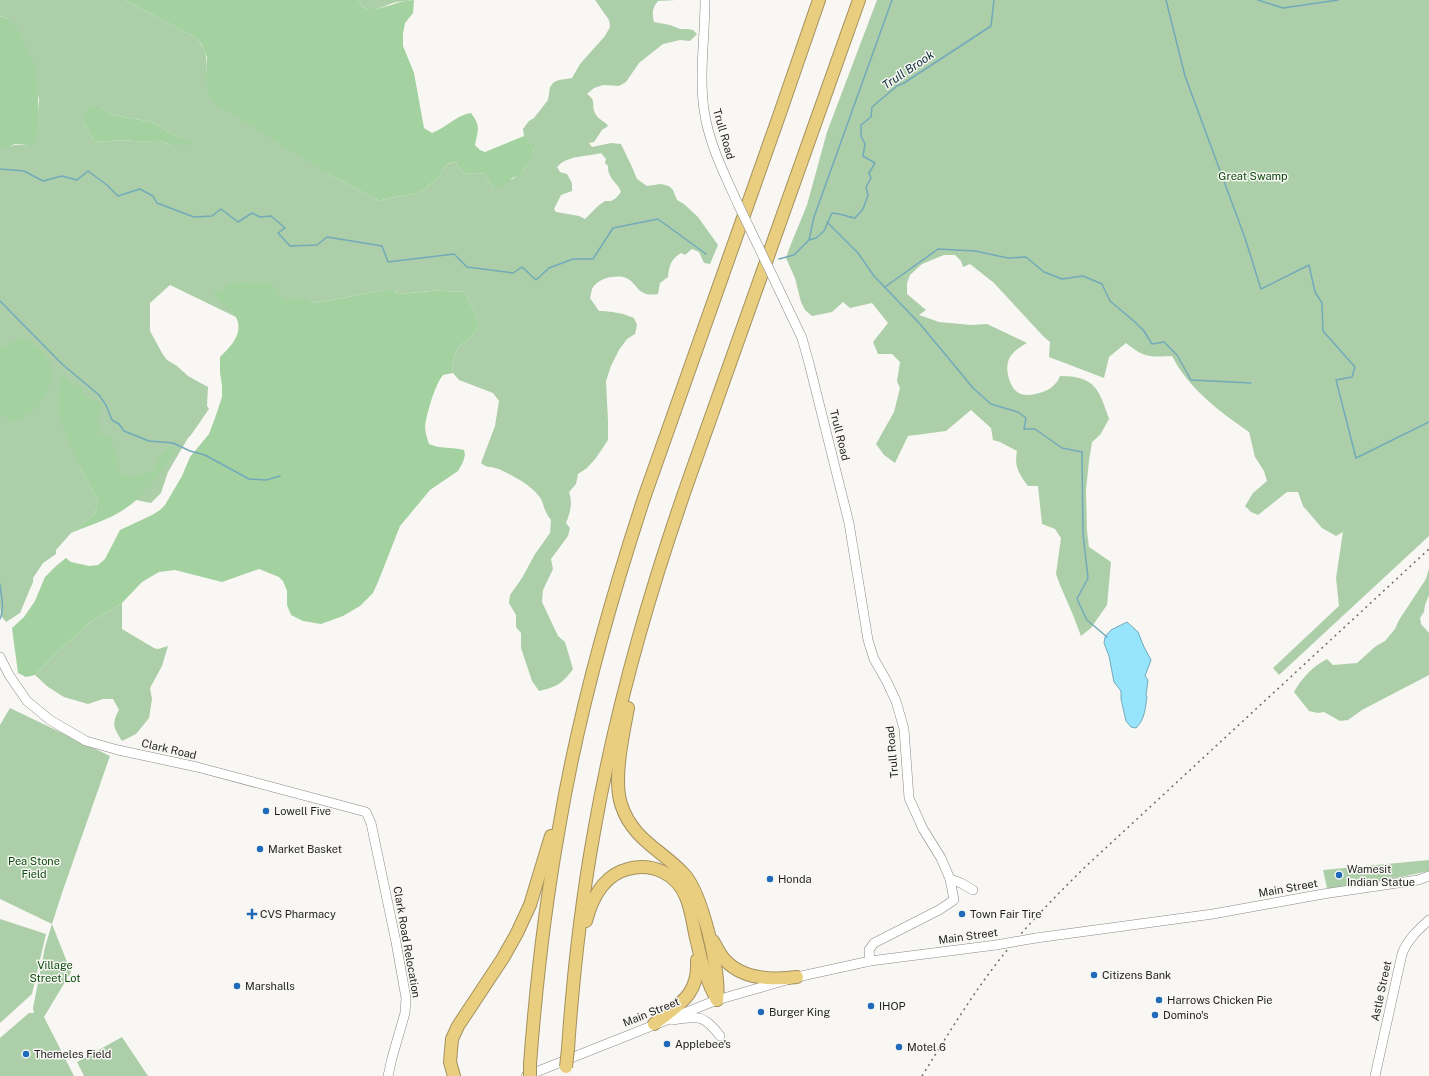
<svg xmlns="http://www.w3.org/2000/svg" width="1429" height="1076" viewBox="0 0 1429 1076" font-family="'Public Sans',sans-serif">
  <rect width="100%" height="100%" fill="#f8f7f3"/>
  <!-- green -->
  <g fill="#accfa9" fill-rule="evenodd">
    <path d="M 0,0 L 125,0 L 196,38 C 208,51 207,59 206,75 L 327,173 L 379,201 C 394,195 414,198 427,187 C 430,184 435,180 438,177 C 445,169 443,163 456,162 L 460,169 L 466,174 L 477,173 L 485,174 L 492,186 L 496,187 C 502,184 520,176 524,170 C 528,164 531,157 534,150 L 524,136 L 523,129 L 529,121 L 534,118 L 548,100 L 550,87 L 554,82 L 559,80 L 572,78 L 580,64 L 596,46 L 605,36 L 610,27 L 609,20 L 595,0 L 676,0 L 658,1 C 652,8 652,13 654,22 L 670,25 L 680,29 L 688,29 L 693,30 L 697,34 L 690,41 L 680,40 L 663,44 L 639,63 L 626,82 L 619,86 L 603,85 L 594,88 L 587,94 C 597,101 591,104 595,113 C 598,120 605,121 608,126 L 602,130 L 594,142 L 589,143 L 592,147 L 611,143 L 621,144 L 632,167 L 637,179 L 647,186 L 661,184 L 669,186 L 673,190 L 677,200 L 684,204 L 698,217 L 718,245 L 710,264 L 704,263 L 699,252 L 692,249 L 685,255 L 681,253 C 671,259 669,266 668,277 L 660,283 L 658,294 C 635,298 639,281 623,277 C 612,275 597,279 592,289 C 591,292 591,296 590,298 L 599,311 C 611,311 622,313 634,318 L 637,325 L 635,334 L 627,339 L 619,350 L 611,366 L 606,381 L 608,421 L 608,440 L 596,458 L 587,468 L 578,474 L 576,484 L 569,492 C 573,503 570,513 566,523 L 570,528 L 568,536 L 551,559 L 553,569 L 543,590 L 542,602 L 558,636 L 565,642 L 573,669 C 563,683 557,687 539,691 L 532,681 L 521,648 L 521,633 L 516,627 L 516,615 L 509,603 L 510,595 L 522,578 L 535,554 L 550,533 L 551,520 C 549,517 547,515 546,512 C 543,506 543,500 538,495 C 528,483 513,476 499,469 C 491,466 488,469 481,463 L 495,426 L 499,401 L 493,393 L 459,380 L 453,373 L 452,364 L 458,347 L 469,339 L 478,328 L 478,319 L 465,292 L 459,291 L 450,292 L 443,290 L 398,294 L 394,290 L 384,290 L 316,303 L 311,300 L 271,334 L 170,285 L 150,303 L 150,331 L 162,353 L 167,360 L 177,366 L 188,376 L 208,387 L 207,406 L 209,409 L 191,435 L 188,438 L 168,472 L 161,493 L 151,503 L 136,500 L 79,465 L 98,501 L 95,514 L 71,533 L 56,550 L 56,554 L 43,563 L 33,578 L 33,582 L 20,613 L 6,622 L 1,616 L 0,606 L 0,147 C 10,147 18,142 27,146 L 38,125 L 39,99 L 8,19 L 0,16 ZM 100,108 L 113,115 L 152,122 L 172,134 L 197,143 L 171,145 L 161,141 L 152,141 L 144,143 L 135,141 L 120,140 L 105,142 L 94,141 L 84,123 ZM 601,153 L 606,159 L 605,163 L 608,166 C 608,180 617,181 621,192 L 616,198 L 611,201 L 605,201 L 598,206 L 585,219 L 579,216 L 556,212 L 554,209 L 561,195 L 572,191 L 572,183 L 567,174 L 560,172 L 557,167 C 568,155 586,157 601,153 Z"/>
    <path d="M 359,0 L 410,0 C 406,2 402,1 397,2 C 383,5 378,13 362,7 Z"/>
    <path d="M 877,0 L 1429,0 L 1429,536 L 1279,675 L 1273,668 L 1339,606 L 1336,578 L 1343,532 L 1336,536 L 1322,528 L 1303,506 L 1298,492 L 1287,492 L 1258,515 L 1251,512 L 1245,506 L 1253,493 L 1267,481 L 1264,471 L 1255,457 L 1249,432 C 1219,411 1189,389 1172,356 C 1150,357 1144,358 1126,343 L 1109,357 L 1104,378 L 1049,357 L 1050,342 L 1043,336 L 994,283 L 970,264 L 963,267 L 961,261 L 955,255 L 944,255 L 922,264 L 910,275 L 907,283 L 907,294 L 926,310 L 919,315 L 939,322 L 971,325 L 987,324 L 1027,343 C 1020,347 1010,353 1008,362 C 1005,372 1011,391 1021,394 C 1031,397 1049,392 1055,384 C 1057,382 1059,379 1060,376 C 1095,376 1099,389 1109,419 L 1100,435 L 1092,442 L 1089,461 L 1086,490 L 1087,531 L 1089,547 L 1111,562 L 1107,605 L 1091,628 L 1081,636 L 1073,615 L 1060,585 L 1056,574 L 1061,538 L 1055,529 L 1042,524 L 1038,486 L 1028,486 C 1019,474 1014,467 1017,451 L 1000,442 L 993,440 L 991,428 L 971,410 L 946,431 L 908,436 L 895,463 L 884,455 L 876,444 L 894,412 L 900,388 L 897,381 L 900,362 L 892,354 L 878,354 L 873,342 L 888,323 L 872,303 L 850,308 L 843,302 L 832,312 L 812,316 L 805,310 L 801,302 L 795,278 L 786,258 L 789,249 L 807,205 L 827,132 Z"/>
    <path d="M 1429,568 L 1429,595 L 1425,605 L 1424,612 L 1420,618 L 1421,624 L 1429,633 L 1429,675 L 1362,710 L 1348,720 L 1340,721 L 1324,712 L 1318,713 L 1309,711 L 1294,692 C 1301,679 1313,666 1327,659 L 1333,665 L 1357,663 L 1376,646 L 1385,641 L 1395,629 L 1399,620 L 1426,579 Z"/>
    <path d="M 122,603 L 122,629 L 154,648 L 158,649 L 168,646 L 162,666 L 150,688 L 152,699 L 149,718 L 136,734 L 122,741 C 114,728 111,724 119,710 L 113,699 L 103,699 L 88,704 L 64,697 L 48,687 L 35,675 L 54,655 L 89,623 Z"/>
    <polygon points="10,708 110,756 62,893 52,924 71,972 44,1017 74,1076 0,1076 0,1038 29,1013 34,1013 33,1008 45,947 52,924 0,899 0,725"/>
    <polygon points="1429,860 1429,871 1382,881 1331,888 1327,888 1323,870"/>
    <polygon points="0,919 46,934 32,994 0,1023"/>
    <polygon points="122,1037 148,1076 84,1076 77,1062"/>
  </g>
  <!-- forest -->
  <g fill="#a3d1a0">
    <path d="M 125,0 L 359,0 L 362,7 C 380,14 395,0 414,0 L 413,13 L 405,23 L 403,34 L 403,46 L 414,73 L 424,128 L 432,133 C 446,128 456,115 471,113 C 481,126 478,130 475,145 L 480,150 L 485,152 L 524,136 L 529,142 L 534,146 C 535,154 525,169 520,175 L 512,178 L 509,182 L 496,188 L 492,186 L 485,174 L 477,173 L 466,174 L 460,169 L 456,162 C 444,162 445,169 438,177 C 435,180 430,184 427,187 C 414,198 394,195 379,201 L 327,173 L 217,105 L 208,94 L 206,75 L 207,57 L 202,45 L 196,38 Z"/>
    <polygon points="0,16 8,19 18,29 36,68 39,114 36,144 27,146 22,144 15,144 7,147 0,147"/>
    <polygon points="90,106 100,108 113,115 152,122 172,134 198,143 187,145 171,145 161,141 152,141 144,143 135,141 120,140 105,142 94,141 84,123 84,114"/>
    <path d="M 239,282 C 250,282 261,284 271,282 L 285,300 C 297,297 306,296 316,303 L 384,290 L 394,290 L 398,294 L 443,290 L 450,292 L 459,291 L 465,292 L 478,319 L 478,328 L 469,339 L 458,347 L 452,364 L 453,373 L 443,375 C 435,384 427,413 425,426 C 425,432 427,438 429,444 C 440,449 452,447 464,450 L 465,455 L 463,462 L 458,471 L 430,490 L 400,526 L 378,582 L 373,593 L 360,606 L 343,616 L 321,624 L 303,621 L 291,615 L 287,605 L 287,591 L 283,581 L 279,577 L 259,569 L 222,582 L 175,570 L 159,572 L 142,582 L 122,603 L 89,623 L 54,655 L 35,675 L 26,677 L 18,673 L 12,628 L 24,617 L 35,601 L 45,577 L 56,566 L 66,558 L 71,562 L 89,566 L 98,565 L 105,559 L 120,530 L 152,515 L 160,510 L 165,505 L 182,476 L 190,457 L 209,434 L 215,418 L 222,397 L 222,386 L 220,372 L 220,357 C 232,345 246,331 234,314 C 231,309 224,306 220,302 C 217,299 215,295 212,292 L 221,291 L 229,284 Z"/>
    <path d="M 20,338 C 51,348 62,377 40,403 C 37,406 35,410 32,412 C 26,416 19,419 13,423 L 0,414 L 0,349 Z"/>
    <path d="M 62,374 L 69,382 L 82,388 L 83,394 L 90,399 L 98,401 L 101,407 L 97,420 L 101,435 L 110,437 L 119,460 L 119,472 C 131,479 142,474 155,470 C 158,458 160,453 171,447 L 177,448 C 162,472 145,497 120,512 C 105,521 87,526 71,533 L 95,514 L 98,501 L 79,465 L 60,420 L 57,399 Z"/>
  </g>
  <!-- water -->
  <path fill="#97e5fd" stroke="#73aaba" d="M 1127,622 L 1138,632 L 1144,647 L 1151,660 L 1145,676 L 1148,680 L 1146,695 L 1147,697 C 1145,709 1145,719 1136,728 L 1131,727 L 1126,721 L 1121,699 L 1121,691 L 1114,682 L 1109,656 L 1104,643 L 1105,637 L 1111,630 Z"/>
  <g fill="none" stroke-linecap="round" stroke-linejoin="round">
    <!-- stream -->
    <g stroke="#73aaba" stroke-width="1.5">
      <polyline points="1166,0 1185,76 1245,238 1261,289 1309,265 1315,292 1322,303 1323,331 1355,367 1352,377 1336,380 1356,458 1429,422"/>
      <polyline points="1258,0 1283,8 1338,0"/>
      <polyline points="0,169 24,171 43,181 62,176 77,180 88,171 107,185 118,196 140,189 153,196 157,203 194,217 212,216 221,209 238,222 252,213 260,217 271,216 285,228 278,233 290,246 317,245 327,237 382,246 388,262 454,254 467,267 513,273 522,267 536,280 549,268 573,259 593,259 613,228 658,219 706,254"/>
      <polyline points="827,222 858,253 874,276 920,324 974,389 991,404 1018,412 1026,418 1024,429 1035,429 1062,448 1082,452 1083,534 1088,578 1077,599 1087,620 1107,637"/>
      <polyline points="809,240 814,217 892,0"/>
      <path d="M 779,259 L 794,255 L 809,240 L 816,238 L 824,231 L 832,213 C 842,213 846,217 855,218 L 863,209 L 868,195 L 866,187 L 871,178 L 869,173 L 875,163 L 863,156 L 865,144 L 861,136 L 861,125 L 871,117 L 872,107 L 897,86 L 904,83 L 991,26 L 994,0"/>
      <polyline points="885,287 938,249 975,251 1008,258 1026,257 1044,272 1062,279 1083,276 1102,284 1110,301 1135,322 1144,331 1152,344 1164,342 1177,355 1191,380 1251,383"/>
      <polyline points="0,301 62,364 99,395 106,405 112,420 119,424 124,431 149,441 173,443 190,451 205,455 249,479 266,480 280,476"/>
      <path d="M 0,584 C 1,596 5,607 0,619"/>
    </g>
    <!-- secondary casing -->
    <g stroke="#8a8985" stroke-width="10">
      <g id="secondary">
        <path d="M 705,0 C 705,36 699,74 704,110 C 709,144 724,173 738,204"/>
        <polyline points="772,275 802,338 809,363 849,523 868,640 874,659 886,680 896,701 904,729 909,798 923,829 941,858 950,879 954,900 939,910 874,943 869,950 870,961"/>
        <polyline points="0,657 9,675 27,701 50,720 86,741 118,750 197,767 366,812 371,823 396,942 406,998 405,1013 392,1058 388,1076"/>
        <polyline points="950,879 961,883 973,890"/>
        <polyline points="1036,938 1213,914 1323,894 1418,880 1429,876"/>
        <path d="M 673,1020 C 697,1016 704,1014 720,1036"/>
        <polyline points="526,1076 717,1000 797,977 870,961 996,945"/>
        <path d="M 1375,1076 L 1402,954 C 1407,940 1418,930 1429,920"/>
      </g>
    </g>
    <!-- highway casing -->
    <g stroke="#a3915e" stroke-width="14">
      <g id="highway">
        <path d="M 628,708 C 623,735 613,779 621,804 C 632,839 660,849 683,873 C 702,892 721,973 717,1000"/>
        <path d="M 586,921 C 592,898 604,875 628,869 C 652,862 677,874 686,897 C 692,911 693,927 697,942 C 701,962 707,982 717,1000"/>
        <path d="M 713,941 C 717,948 720,955 725,960 C 742,979 773,980 797,977"/>
        <path d="M 654,1024 C 679,1004 699,996 697,960"/>
        <path d="M 568,1049 C 573,976 581,904 594,832 C 615,711 649,592 690,476 L 859,0"/>
        <path d="M 530,1064 C 536,985 545,906 559,828 C 578,714 609,604 645,495 L 779,116 L 819,0"/>
        <polyline points="454,1076 450,1062 452,1039 458,1026 503,958 517,933 530,905 551,836"/>
      </g>
    </g>
    <!-- secondary -->
    <use href="#secondary" stroke="#fff" stroke-width="9"/>
    <!-- highway -->
    <use href="#highway" stroke="#eace80" stroke-width="12"/>
    <!-- rail -->
    <path stroke="#6c6c6a" stroke-width="1.5" stroke-dasharray="2 4" stroke-linecap="butt" d="M 922,1076 C 947,1036 971,996 1000,959 C 1025,927 1054,898 1083,869 L 1429,549"/>
    <!-- secondary-bridge casing -->
    <g stroke="#8a8985" stroke-width="10" stroke-linecap="butt">
      <g id="secondary-bridge">
        <polyline points="738,204 772,275"/>
        <polyline points="996,945 1036,938"/>
      </g>
    </g>
    <!-- highway-bridge casing -->
    <g stroke="#a3915e" stroke-width="14" stroke-linecap="butt">
      <g id="highway-bridge">
        <polyline points="566,1067 568,1049"/>
        <polyline points="530,1076 530,1064"/>
      </g>
    </g>
    <!-- secondary-bridge -->
    <use href="#secondary-bridge" stroke="#fff" stroke-width="9"/>
    <!-- highway-bridge -->
    <use href="#highway-bridge" stroke="#eace80" stroke-width="12"/>
  </g>
  <!-- markers -->
  <g fill="#1f6ab9" stroke="#f8f7f3" stroke-width="1.5">
    <circle cx="266" cy="811" r="4"/>
    <circle cx="260" cy="849" r="4"/>
    <circle cx="1339" cy="875" r="4"/>
    <circle cx="770" cy="879" r="4"/>
    <path d="M250 908h4v4h4v4h-4v4h-4v-4h-4v-4h4z"/>
    <circle cx="962" cy="914" r="4"/>
    <circle cx="1094" cy="975" r="4"/>
    <circle cx="237" cy="986" r="4"/>
    <circle cx="1159" cy="1000" r="4"/>
    <circle cx="871" cy="1006" r="4"/>
    <circle cx="761" cy="1012" r="4"/>
    <circle cx="1155" cy="1015" r="4"/>
    <circle cx="667" cy="1044" r="4"/>
    <circle cx="899" cy="1047" r="4"/>
    <circle cx="26" cy="1054" r="4"/>
  </g>
  <g text-anchor="middle" stroke-width="3" stroke-linejoin="round" paint-order="stroke">
    <!-- street labels -->
    <g font-size="11" fill="#1f1f1e" stroke="#f8f7f3">
      <text transform="translate(724 134) rotate(74)" y="4">Trull Road</text>
      <text transform="translate(840 435) rotate(76)" y="4">Trull Road</text>
      <text transform="translate(169 749) rotate(13)" y="4">Clark Road</text>
      <text transform="translate(892 752) rotate(-95)" y="4">Trull Road</text>
      <text transform="translate(1288 888) rotate(-10)" y="4">Main Street</text>
      <text transform="translate(968 936) rotate(-8)" y="4">Main Street</text>
      <text transform="translate(407 942) rotate(80)" y="4">Clark Road Relocation</text>
      <text transform="translate(1381 991) rotate(-78)" y="4">Astle Street</text>
      <text transform="translate(651 1012) rotate(-22)" y="4">Main Street</text>
    </g>
    <!-- park labels -->
    <g font-size="11" fill="#084b0b" stroke="#f8f7f3">
      <text x="1253" y="180">Great Swamp</text>
      <text x="34" y="865">Pea Stone<tspan x="34" dy="13">Field</tspan></text>
      <text x="55" y="969">Village<tspan x="55" dy="13">Street Lot</tspan></text>
    </g>
    <!-- poi labels -->
    <g font-size="11" fill="#1f1f1e" stroke="#f8f7f3" text-anchor="start">
      <text x="274" y="815">Lowell Five</text>
      <text x="268" y="853">Market Basket</text>
      <text x="1347" y="873">Wamesit<tspan x="1347" dy="13">Indian Statue</tspan></text>
      <text x="778" y="883">Honda</text>
      <text x="260" y="918">CVS Pharmacy</text>
      <text x="970" y="918">Town Fair Tire</text>
      <text x="1102" y="979">Citizens Bank</text>
      <text x="245" y="990">Marshalls</text>
      <text x="1167" y="1004">Harrows Chicken Pie</text>
      <text x="879" y="1010">IHOP</text>
      <text x="769" y="1016">Burger King</text>
      <text x="1163" y="1019">Domino's</text>
      <text x="675" y="1048">Applebee's</text>
      <text x="907" y="1051">Motel 6</text>
      <text x="34" y="1058">Themeles Field</text>
    </g>
    <!-- water labels -->
    <g font-size="12" font-style="italic" fill="#092f3a" stroke="#f8f7f3">
      <text transform="translate(908 70) rotate(-34)" y="4">Trull Brook</text>
    </g>
  </g>
</svg>
